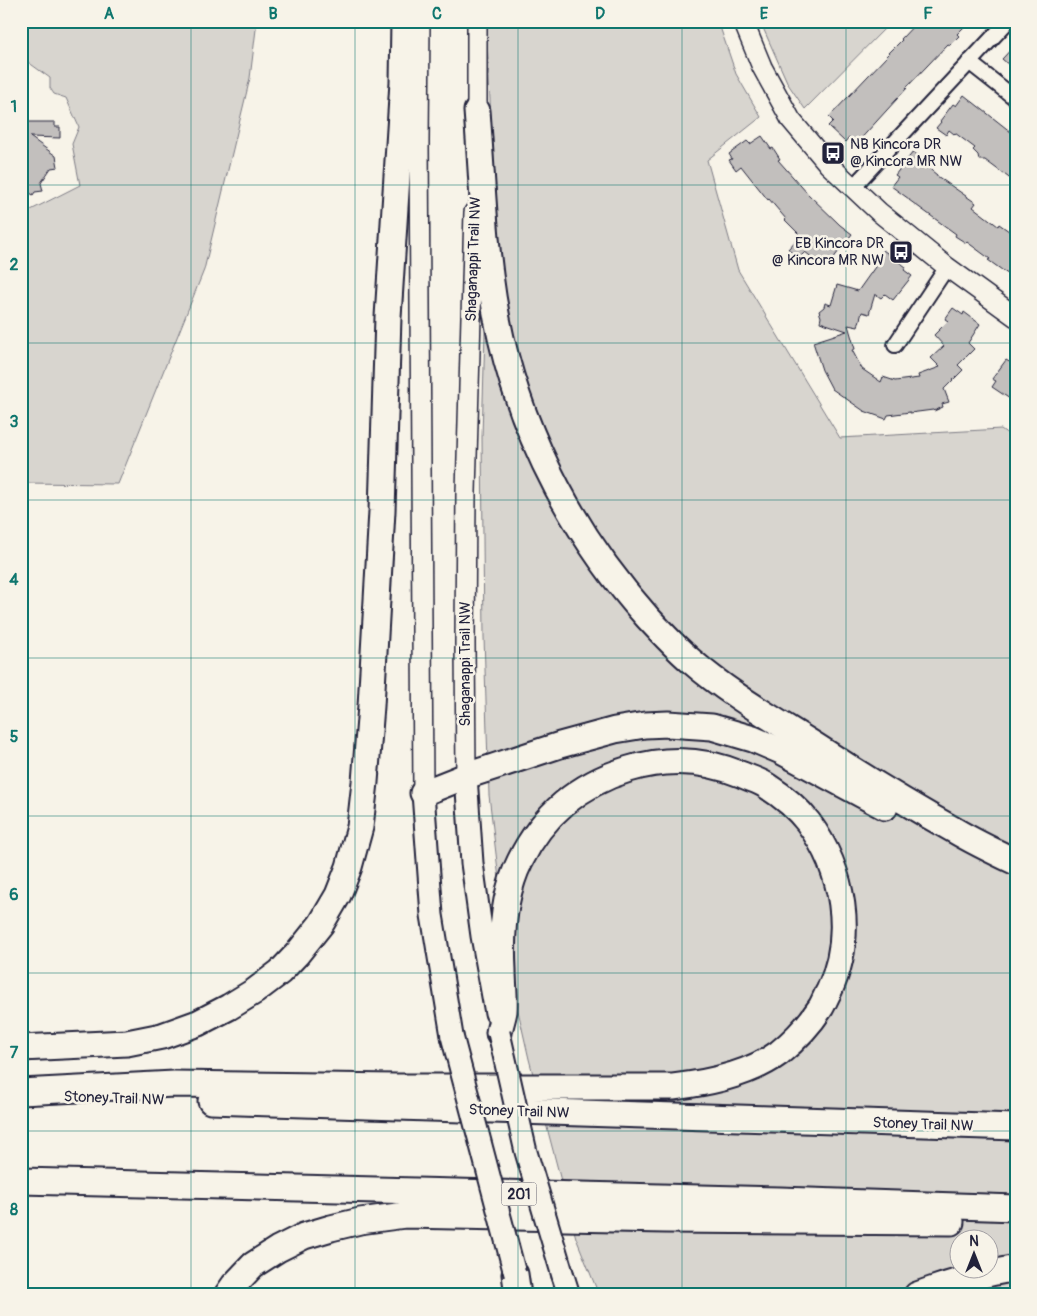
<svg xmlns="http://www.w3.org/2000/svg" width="1037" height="1316" viewBox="0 0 1037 1316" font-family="Pangolin,sans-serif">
  <rect width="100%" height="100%" fill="#f7f3e8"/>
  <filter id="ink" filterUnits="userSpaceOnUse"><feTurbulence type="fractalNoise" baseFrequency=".02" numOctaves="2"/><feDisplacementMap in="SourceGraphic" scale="10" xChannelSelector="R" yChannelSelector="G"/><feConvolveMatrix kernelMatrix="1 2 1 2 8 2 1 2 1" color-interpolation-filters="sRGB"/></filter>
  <g filter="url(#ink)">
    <!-- green -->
    <g fill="#d8d5cf" stroke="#7d7c85" fill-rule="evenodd">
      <polygon points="21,21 257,21 250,78 204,270 118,484 21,483 21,215 80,185 72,144 79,127 66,98 54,94 50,88 50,78 21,57"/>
      <path d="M 486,21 L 718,21 L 736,74 L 761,117 L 707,160 L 738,270 L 840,438 L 1001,429 L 1016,440 L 1016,1295 L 599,1295 L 576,1238 L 529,1059 L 511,980 L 489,795 L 484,637 L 482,437 L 491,120 ZM 960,1238 L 990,1238 L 990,1268 L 960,1268 Z"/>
      <polygon points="760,21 892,21 805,109 788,84"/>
    </g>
    <!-- building -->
    <g fill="#c2bfbd" stroke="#22223b">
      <polygon points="918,21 970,21 957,34 959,36 950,45 948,44 906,88 907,88 856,144 849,137 845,142 828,126 833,121 829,117 887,56 886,56 902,40 901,39"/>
      <polygon points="1016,44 1016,71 1002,59"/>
      <polygon points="964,95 1016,136 1016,183 985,160 979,160 978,155 973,150 975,148 955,133 954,134 949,130 946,135 936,128 941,122 940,121 953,104 956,106"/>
      <polygon points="22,122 55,122 55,127 60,127 60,138 30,137 56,156 58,167 51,168 41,183 43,191 35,192 33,195 21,187"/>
      <polygon points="762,136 771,149 773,148 780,159 778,160 808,194 840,225 852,234 826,268 805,252 798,259 788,249 800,236 799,234 785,220 786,219 769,199 768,200 741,166 736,170 729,160 732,159 729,154 747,141 750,144"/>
      <polygon points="913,152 923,159 921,162 937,175 937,176 976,203 973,207 998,226 999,224 1016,236 1016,280 988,260 990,259 967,242 966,243 955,236 956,234 909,200 909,199 891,186 898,177 895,175"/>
      <polygon points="883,250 906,267 904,270 912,276 893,300 885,294 881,298 875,294 869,314 862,312 858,327 848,325 855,349 852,350 862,369 881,382 883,377 895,381 919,378 918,375 940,367 931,358 944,346 934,335 948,321 945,319 953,308 963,315 964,312 980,324 968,343 974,349 958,365 963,370 944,389 949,402 942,404 943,407 934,411 933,410 910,413 910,412 888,415 886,419 864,411 832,389 822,370 813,342 847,331 820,322 821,317 819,311 824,307 825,303 831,305 837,285 858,291 875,267 874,266"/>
      <polygon points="1006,360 1016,366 1016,403 992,387 996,381 992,379"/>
    </g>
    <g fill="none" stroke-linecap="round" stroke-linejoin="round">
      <!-- street casing -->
      <g stroke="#22223b" stroke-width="18">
        <g id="street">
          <polyline points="969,62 1016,99"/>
          <polyline points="853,187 1008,21"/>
          <polyline points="895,345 947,267"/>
        </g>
      </g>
      <!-- secondary casing -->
      <g stroke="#22223b" stroke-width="22">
        <g id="secondary">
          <polyline points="420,21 419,141 423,793"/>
          <polyline points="743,21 762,67 791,120 828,164 879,212 947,267 1016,317"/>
          <polyline points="477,125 477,21"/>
          <polyline points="466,776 465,643 466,492 474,212"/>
        </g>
      </g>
      <!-- primary casing -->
      <g stroke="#22223b" stroke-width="25">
        <g id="primary">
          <polyline points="466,776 472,863 482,936 496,1013"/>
          <polyline points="423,793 432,915 452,1036"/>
          <polyline points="563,1276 569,1295"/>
        </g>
      </g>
      <!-- highway casing -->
      <g stroke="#22223b" stroke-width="29">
        <g id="highway">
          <path d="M 477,111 C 483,186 484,264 501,338 C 525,442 577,539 648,618 C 661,632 675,647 690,660 C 730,695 777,721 822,750 C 865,778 909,805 954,830 C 974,842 995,852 1016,862"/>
          <polyline points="423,793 466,776 560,745 615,730 645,725 668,724 712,727 753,739 781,751 885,807"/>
          <polyline points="21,1048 127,1043 162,1036 198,1023 229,1007 255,991 280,972 297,954 321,924 338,895 349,867 360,827 365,782 371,706 382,511 388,317 403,82 404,21"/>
          <path d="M 21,1092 L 174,1084 L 396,1087 L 673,1087 C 709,1083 749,1075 779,1053 C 795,1040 810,1024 821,1007 C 824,1002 826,996 829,991 C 855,935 844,871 808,822 C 798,809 781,795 767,786 C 760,781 751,779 743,775 C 705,759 668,757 629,769 C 579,784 543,814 520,861 C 503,895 501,934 503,970 C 503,983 505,998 504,1011 C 503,1018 500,1025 499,1033"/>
          <polyline points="211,1101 1016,1127"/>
          <polyline points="21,1181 780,1200 1016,1208"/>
          <polyline points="515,1274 518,1295"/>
          <polyline points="227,1295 234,1285 253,1265 278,1249 304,1236 331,1228 360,1221 405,1215 666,1220 951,1222"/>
          <path d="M 917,1295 C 949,1283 982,1274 1016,1268"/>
        </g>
      </g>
      <!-- street -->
      <use href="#street" stroke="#f7f3e8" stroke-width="14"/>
      <!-- secondary -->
      <use href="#secondary" stroke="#f7f3e8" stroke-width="19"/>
      <!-- primary -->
      <use href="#primary" stroke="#f7f3e8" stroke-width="21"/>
      <!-- highway -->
      <use href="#highway" stroke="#f7f3e8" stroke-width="25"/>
      <!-- primary-bridge casing -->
      <g stroke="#22223b" stroke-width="25" stroke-linecap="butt">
        <g id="primary-bridge">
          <polyline points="499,1033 526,1152 563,1276"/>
          <polyline points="452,1036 515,1274"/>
        </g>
      </g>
      <!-- primary-bridge -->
      <use href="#primary-bridge" stroke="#f7f3e8" stroke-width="21"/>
    </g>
  </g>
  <!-- grid -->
  <path fill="none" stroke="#0f766e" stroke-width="1" stroke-opacity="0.55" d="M 191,21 L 191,1295M 355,21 L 355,1295M 518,21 L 518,1295M 682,21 L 682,1295M 846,21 L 846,1295M 21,185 L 1016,185M 21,343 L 1016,343M 21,500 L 1016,500M 21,658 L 1016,658M 21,816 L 1016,816M 21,973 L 1016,973M 21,1131 L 1016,1131"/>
  <!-- icons -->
  <defs>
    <g id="bus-square" transform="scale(1.25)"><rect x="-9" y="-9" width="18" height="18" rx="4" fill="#22223b" stroke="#f7f3e8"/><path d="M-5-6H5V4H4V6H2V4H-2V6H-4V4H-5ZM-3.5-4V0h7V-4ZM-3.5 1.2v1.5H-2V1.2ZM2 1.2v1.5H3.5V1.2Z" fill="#fff"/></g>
  </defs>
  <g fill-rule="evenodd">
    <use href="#bus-square" x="833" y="153"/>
    <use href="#bus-square" x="901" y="252"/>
  </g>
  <g text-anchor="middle" stroke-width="5" stroke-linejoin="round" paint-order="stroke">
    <!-- shield labels -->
    <rect fill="#f7f3e8" stroke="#62616f" stroke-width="1" x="501.5" y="1182.5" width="35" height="23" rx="4"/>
    <g font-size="14" font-weight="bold" fill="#22223b">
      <text x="519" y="1199">201</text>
    </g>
    <!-- poi labels -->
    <g font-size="15" fill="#22223b" stroke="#f7f3e8" text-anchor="start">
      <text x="850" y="149">NB Kincora DR<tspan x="850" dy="17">@ Kincora MR NW</tspan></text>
      <text x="884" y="248" text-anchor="end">EB Kincora DR<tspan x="884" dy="17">@ Kincora MR NW</tspan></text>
    </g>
    <!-- street labels -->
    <g font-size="15" fill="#22223b" stroke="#f7f3e8">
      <text transform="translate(473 259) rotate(-88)" y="5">Shaganappi Trail NW</text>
      <text transform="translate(465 664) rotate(-90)" y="5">Shaganappi Trail NW</text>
      <text transform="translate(114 1098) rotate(2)" y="5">Stoney Trail NW</text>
      <text transform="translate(519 1111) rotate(2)" y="5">Stoney Trail NW</text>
      <text transform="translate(923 1124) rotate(2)" y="5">Stoney Trail NW</text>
    </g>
  </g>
  <!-- margin -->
  <rect width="1037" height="1316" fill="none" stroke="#f7f3e8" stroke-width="55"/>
  <!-- north arrow -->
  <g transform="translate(974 1254)"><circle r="24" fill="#f7f3e8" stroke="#a29fa3"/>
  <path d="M0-4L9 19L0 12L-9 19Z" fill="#22223b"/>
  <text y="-8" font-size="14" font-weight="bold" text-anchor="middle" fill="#22223b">N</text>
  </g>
  <rect x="28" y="28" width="982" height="1260" fill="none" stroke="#0f766e" stroke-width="2"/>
  <g font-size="16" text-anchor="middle" font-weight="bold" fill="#0f766e">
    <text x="109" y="19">A</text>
    <text x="273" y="19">B</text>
    <text x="437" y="19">C</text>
    <text x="600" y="19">D</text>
    <text x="764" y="19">E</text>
    <text x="928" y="19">F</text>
    <text x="14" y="112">1</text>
    <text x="14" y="270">2</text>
    <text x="14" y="427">3</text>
    <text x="14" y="585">4</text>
    <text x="14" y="742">5</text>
    <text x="14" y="900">6</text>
    <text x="14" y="1058">7</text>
    <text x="14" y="1215">8</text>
  </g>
</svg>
